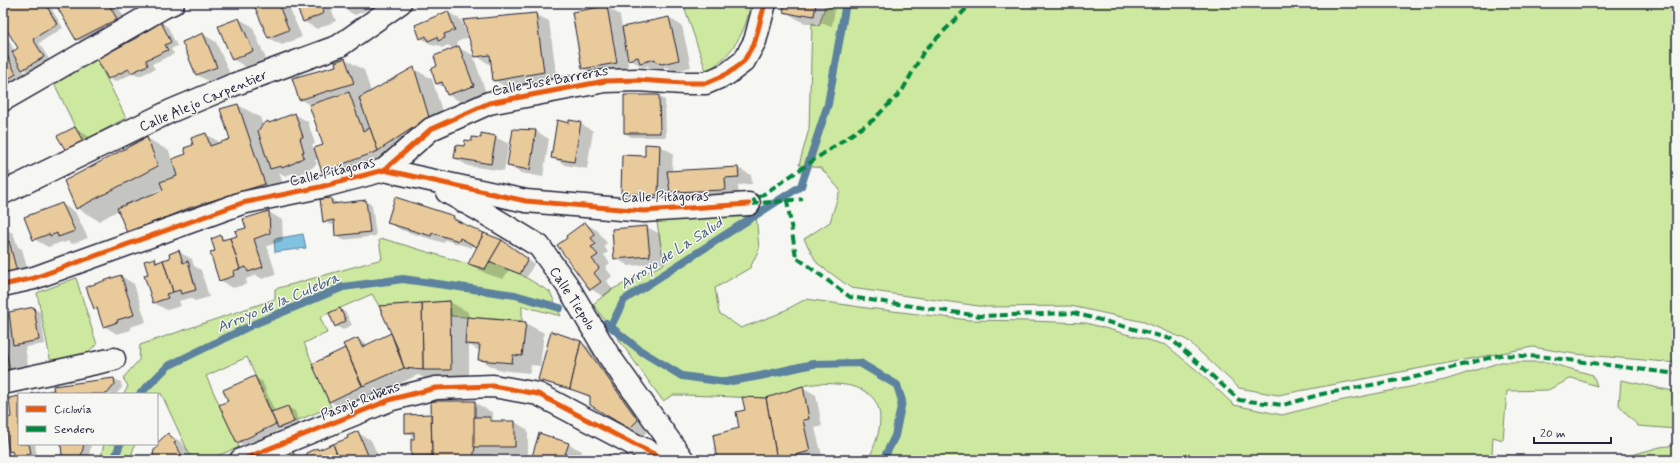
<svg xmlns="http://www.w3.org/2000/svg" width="1680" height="463" viewBox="0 0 1680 463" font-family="Mynerve,sans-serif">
  <rect width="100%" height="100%" fill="#f6f6f2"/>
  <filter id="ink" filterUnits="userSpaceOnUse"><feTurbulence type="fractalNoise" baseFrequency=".025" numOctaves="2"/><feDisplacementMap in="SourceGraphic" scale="8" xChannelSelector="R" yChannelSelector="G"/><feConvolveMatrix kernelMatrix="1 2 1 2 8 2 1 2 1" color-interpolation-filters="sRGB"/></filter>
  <g filter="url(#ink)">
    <!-- green -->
    <g fill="#cde99f" stroke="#78866d">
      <path d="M 683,3 L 750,3 C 748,30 730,59 706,71 Z"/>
      <polygon points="826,3 1677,3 1677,363 1575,354 1533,347 1278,395 1239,388 1187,340 1144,322 1071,306 986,307 851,288 817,263 804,239 830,222 840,190 821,168 799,165 809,129 812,23 819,26"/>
      <polygon points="97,59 126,118 83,141 75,127 54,83"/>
      <path d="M 756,213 L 759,249 L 750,268 L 715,288 L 719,313 L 741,328 L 778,314 L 806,299 L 867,308 L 969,320 L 1028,321 L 1086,323 L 1166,345 L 1199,372 L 1234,405 L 1282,415 L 1329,403 L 1445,380 L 1501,362 L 1546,362 L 1593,375 L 1597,386 L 1572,378 L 1548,390 L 1507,391 L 1503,440 L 1493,437 L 1492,454 L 1579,460 L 868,460 C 887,422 888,387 836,384 C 825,383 814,383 803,386 C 790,389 778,397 765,398 C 755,399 744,397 734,397 C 714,396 694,395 673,395 L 663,401 L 593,304 L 611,290 L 664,264 L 656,217 Z"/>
      <polygon points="384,239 485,269 489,262 520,274 550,292 561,316 522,306 522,321 451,316 450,301 379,306 372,294 320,317 327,333 304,343 331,407 278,428 247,357 206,376 239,447 207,460 192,460 161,393 157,397 157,394 124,394 128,386 123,378 139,360 140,345 275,299 275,289 382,259 379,240"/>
      <polygon points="76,278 97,345 92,348 85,356 51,363 37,293"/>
      <polygon points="1621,380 1677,392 1677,429 1638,426 1619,405"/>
      <polygon points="104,444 135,444 130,460 100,460"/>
      <polygon points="1677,445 1677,460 1614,460 1660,447"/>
    </g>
    <!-- water -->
    <polygon fill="#81c2e1" stroke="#5b829f" points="303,234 306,248 275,252 274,239"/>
    <!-- shadow -->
    <g fill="#0003" fill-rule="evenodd">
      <polygon points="14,3 48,3 63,28 39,43 50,61 30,73 23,69 29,81 3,98 3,29 15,52 20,49 3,22 3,10"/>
      <polygon points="57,3 116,3 129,26 90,47 76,39"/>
      <polygon points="128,3 154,3 141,10"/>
      <polygon points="261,3 285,3 288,5 302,37 282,45 268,38"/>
      <polygon points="296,3 329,3 336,21 317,29 303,21"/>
      <polygon points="340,3 373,3 374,7 355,15 341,7"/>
      <polygon points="786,3 836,3 832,26 821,23 820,26 802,22 784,11"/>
      <polygon points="607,7 620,15 622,28 669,18 682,26 691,67 676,71 666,67 654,70 647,66 643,67 627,58 629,70 596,76 583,68"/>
      <polygon points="448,12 461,20 467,35 535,14 549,21 557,79 507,88 494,80 492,63 489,64 476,56 469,37 457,42 458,46 452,48 448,45 442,48 437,45 434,46 421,38"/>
      <polygon points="239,19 252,26 266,59 246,67 232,59"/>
      <polygon points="161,23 168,27 177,46 171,49 174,54 152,64 155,69 139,76 134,73 115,82 108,78 137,39"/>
      <polygon points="203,34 216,42 230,74 210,82 197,75 183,42"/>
      <polygon points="459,48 473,55 486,93 461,102 448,95 446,88 437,84 438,67"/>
      <path d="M 345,59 L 364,70 L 371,92 L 414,69 L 432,79 L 447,127 L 341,182 L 323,171 L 318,159 L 315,160 L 317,164 L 307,171 L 296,175 L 293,173 L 285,176 L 279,172 L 287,196 L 212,220 L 127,232 L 119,210 L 99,221 L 77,208 L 147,138 L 169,151 L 172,160 L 187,155 L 206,134 L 221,143 L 231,139 L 238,105 L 260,117 L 263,126 L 268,122 L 271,124 L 295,114 L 308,122 L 315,144 L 312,145 L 314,149 L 324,145 L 310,105 L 299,99 ZM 163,188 L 164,190 L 152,195 L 152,193 Z"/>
      <polygon points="659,96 665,100 666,137 631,137 625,133"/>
      <polygon points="580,123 593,131 587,169 565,165 552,157 569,124"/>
      <polygon points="75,128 93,139 85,161 58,136"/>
      <polygon points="514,130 536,131 549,139 543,177 521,173 508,166"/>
      <polygon points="495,137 509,144 504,171 468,166 455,158 473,143"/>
      <polygon points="660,146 673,153 672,171 738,168 751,175 752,184 738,185 739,197 684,199 671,192 671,202 635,200 622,192"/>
      <polygon points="3,158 15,182 3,187"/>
      <polygon points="331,199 338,203 338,205 365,201 372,205 376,236 343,240 336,236 335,224 330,225 324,221"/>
      <polygon points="62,204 75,212 88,238 72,244 68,241 64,243 62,242 48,247 34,239"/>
      <polygon points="269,212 282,220 283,241 267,246 276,274 262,279 256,275 246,279 247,284 233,288 220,280 216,252 221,237 227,240 238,236"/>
      <polygon points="454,217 467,225 467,226 501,241 519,251 519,253 534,264 527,277 509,270 503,279 487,274 469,264 478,247 473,244 472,248 445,240 444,243 401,230 388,222"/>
      <polygon points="585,223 598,231 607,243 604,246 608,252 604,255 610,263 605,267 612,276 607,281 613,290 604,297 591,289 569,238"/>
      <polygon points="647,227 660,234 663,263 629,266 615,258 613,230"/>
      <polygon points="3,228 13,233 18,247 22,249 30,279 3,287"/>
      <polygon points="179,252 192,259 194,266 201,270 209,297 195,301 190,298 179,301 181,306 167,310 154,303 149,275 154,259 160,263 171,259"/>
      <polygon points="121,276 134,284 146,322 130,327 131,330 117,334 104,326 99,311 95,309"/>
      <polygon points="450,302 468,312 469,318 525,323 544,333 540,366 531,365 530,373 498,370 479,359 480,351 469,345 469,380 424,378 418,375 343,409 329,401 347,349 358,339 368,345 392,334 380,307"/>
      <polygon points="33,308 40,312 45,344 25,347 31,384 3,391 3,309 9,313"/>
      <polygon points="340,309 346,313 352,325 343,330 336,326"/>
      <polygon points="580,342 594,350 650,428 643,436 591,404 591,398 578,392 546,383 539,379"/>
      <polygon points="255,378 262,381 275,412 288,407 295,411 300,426 286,432 281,429 244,446 238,442 229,401"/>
      <polygon points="114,379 121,382 122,388 116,394 36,394"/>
      <polygon points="802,387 816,395 822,426 815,428 823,459 818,460 718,460 740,429 746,411 766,399"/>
      <polygon points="19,397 19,444 35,444 37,457 21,460 14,456 14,453 10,451 12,418"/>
      <polygon points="474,402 493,413 493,420 497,422 515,422 528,430 528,454 493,454 492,460 420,460 412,456 415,438 406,432 406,416 432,415"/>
      <polygon points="358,433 371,440 380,460 310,460 317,449 320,451 349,439"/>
      <polygon points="168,434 181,442 188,450 187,451 192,460 155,460 159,447"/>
      <polygon points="62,444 87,444 91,446 88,460 70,460 63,456"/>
      <polygon points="568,444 582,451 579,460 532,460"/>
      <polygon points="293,453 306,460 272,460"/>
    </g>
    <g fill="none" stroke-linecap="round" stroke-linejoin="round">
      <!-- stream -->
      <g stroke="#5b829f" stroke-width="8">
        <polyline points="606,323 641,351 682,376 726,382 760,376 813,364 860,363 897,385 902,401 895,436 883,460"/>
        <polyline points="611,326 624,300 801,186 828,104 846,3"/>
        <polyline points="140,394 168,366 254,324 343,287 403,279 515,295 560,308"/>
        <polyline points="114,460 120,444"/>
      </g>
    </g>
    <!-- building -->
    <g fill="#e8ca9b" stroke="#22223b">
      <polygon points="13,3 45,3 57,24 33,39 44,57 22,70 12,52 18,48 3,24 3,9"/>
      <polygon points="55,3 108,3 117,19 76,40"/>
      <polygon points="258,3 278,3 289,30 268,38 254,5"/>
      <polygon points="295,3 320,3 324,13 303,22"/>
      <polygon points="339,3 352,3 341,8"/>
      <polygon points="785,3 816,3 814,16 803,14 802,16 783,12"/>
      <polygon points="607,6 617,63 582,69 572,12"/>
      <polygon points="448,11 455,30 444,34 445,38 438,41 437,37 428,41 426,36 420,39 415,25"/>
      <polygon points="536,13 544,72 493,81 490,55 475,57 463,20"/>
      <polygon points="669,17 679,60 662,64 656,62 655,59 640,63 638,57 628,60 622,27"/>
      <polygon points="239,18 253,51 232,60 218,26"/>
      <polygon points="161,22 171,42 165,45 168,50 146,60 148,65 131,73 129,69 108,79 97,59 136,38"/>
      <polygon points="203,33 217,67 196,75 182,42"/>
      <polygon points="459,46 474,86 447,95 442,82 436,84 431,69 437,66 434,56"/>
      <polygon points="3,47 16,74 3,82"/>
      <polygon points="345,58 354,83 299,100 292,78 336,66 335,62"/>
      <polygon points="414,67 429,117 378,151 359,98"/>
      <polygon points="349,92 363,131 370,128 378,151 322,172 314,148 323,145 309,105"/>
      <polygon points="624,95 659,95 660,133 624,133"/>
      <polygon points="238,104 265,184 189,208 127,233 117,208 163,190 160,182 177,176 172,159 186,154 184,148 193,145 191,138 206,133 210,146 230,139 220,109"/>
      <polygon points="295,113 303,137 300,138 304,152 302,152 304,157 294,163 282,168 281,166 270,169 258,131 262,125 268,121 269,123"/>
      <polygon points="557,120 569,123 569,120 581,122 574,162 551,158"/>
      <polygon points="75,127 83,141 66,151 57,136"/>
      <polygon points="513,129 536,130 530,170 507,166"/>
      <polygon points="481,133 496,136 491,164 454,158 456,145 464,146 465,140 472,141 472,137 481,138"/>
      <polygon points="147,137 158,166 76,209 64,181"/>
      <polygon points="645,144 660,145 658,195 621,193 622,155 645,156"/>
      <polygon points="3,166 9,179 3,181"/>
      <polygon points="738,167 739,177 725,178 726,190 670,192 667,171"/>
      <polygon points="395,197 454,216 453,219 484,233 477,247 460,238 459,241 432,233 431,236 387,223"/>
      <polygon points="331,198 332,204 366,200 370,232 335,236 334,220 323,222 320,199"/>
      <polygon points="62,203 75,231 58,237 57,233 50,236 49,234 33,240 24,217"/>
      <polygon points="269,211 270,233 254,239 263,267 248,272 246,267 240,269 230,238 237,236 235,231 246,228 243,219"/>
      <polygon points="585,222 595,235 591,238 596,244 591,247 598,255 592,259 599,268 594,273 601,282 590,290 557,245 567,238 566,236"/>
      <polygon points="647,226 650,256 614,259 612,229"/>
      <polygon points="3,233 6,242 9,241 17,272 3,276"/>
      <polygon points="484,233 502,240 485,269 468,264"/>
      <polygon points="221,235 222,240 230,238 240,269 233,271 234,276 219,281 210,252 215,251 211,239"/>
      <polygon points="502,240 528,259 520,274 489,262"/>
      <polygon points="179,250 183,263 188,261 196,290 181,294 180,290 173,292 163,260 170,258 169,254"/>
      <polygon points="155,258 156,263 163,260 173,292 166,294 168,298 153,303 144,275 148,274 144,261"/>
      <polygon points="121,275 134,315 117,320 118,322 103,327 97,308 94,309 86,287"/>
      <polygon points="450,301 451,370 423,370 422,303"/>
      <polygon points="422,303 423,370 404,368 398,349 379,306"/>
      <polygon points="34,307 39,340 13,345 9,312"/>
      <polygon points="340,308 346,321 335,327 329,313"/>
      <polygon points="467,317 526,322 522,356 513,355 512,363 478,360 480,345 465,344"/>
      <polygon points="551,331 581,341 570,389 538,380"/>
      <polygon points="3,333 10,372 3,374"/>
      <polygon points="391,333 404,368 363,386 343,344 358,338 362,347"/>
      <polygon points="581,341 638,420 629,429 590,405 590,396 570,389"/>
      <polygon points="345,348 362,386 329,402 312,364"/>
      <polygon points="255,376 276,424 237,443 219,405 228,401 223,390"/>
      <polygon points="114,378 115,384 107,394 54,394 53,386"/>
      <polygon points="803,386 809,419 803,420 810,451 777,460 766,398"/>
      <polygon points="54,390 54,394 31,394 36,393"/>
      <polygon points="19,396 19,444 29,444 31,453 14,457 12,451 9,452 3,419 11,417 9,398"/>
      <polygon points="742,397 766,398 777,460 717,460 713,435 739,428 736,412 745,410"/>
      <polygon points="431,401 475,401 475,447 473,460 432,460"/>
      <polygon points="288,406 294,422 278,428 271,412"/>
      <polygon points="431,414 432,456 411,456 411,439 414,439 414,432 405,433 405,415"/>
      <polygon points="474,417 490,417 490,421 515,421 515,447 474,447"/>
      <polygon points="358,431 370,460 339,460 333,444 348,438 347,436"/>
      <polygon points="168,433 176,442 174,443 182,455 176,460 154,460 153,455 154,450 158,447 156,444"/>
      <polygon points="539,433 569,443 563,460 531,460"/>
      <polygon points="61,444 84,444 81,457 62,456"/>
      <polygon points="333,444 339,460 309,460 306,453 317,448 318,450"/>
      <polygon points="293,452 296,460 269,460"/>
      <polygon points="609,454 618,460 605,460"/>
    </g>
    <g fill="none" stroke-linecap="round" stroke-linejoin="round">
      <!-- minor casing -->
      <g stroke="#22223b" stroke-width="25">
        <g id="minor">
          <polyline points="3,100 164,7 173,3"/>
          <polyline points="384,170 431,129 489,103 605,81 638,80 683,83 706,83 727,74 744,61 755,41 765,3"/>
          <polyline points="447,192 478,209 539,246 567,285 609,356 683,460"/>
          <polyline points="3,193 171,111 233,85 339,46 400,3"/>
          <polyline points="3,285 34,278 242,203 320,187 384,170 526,201 644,211 749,204"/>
          <polyline points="3,383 114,359"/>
          <polyline points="241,460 392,399 436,388 493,386 538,394 635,445 667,460"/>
        </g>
      </g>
      <!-- minor -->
      <use href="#minor" stroke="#f6f6f2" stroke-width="22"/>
      <!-- quiet -->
      <g stroke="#00873e" stroke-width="4" stroke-dasharray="8 4" stroke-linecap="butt">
        <polyline points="787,200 796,257 850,297 980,316 1074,313 1171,339 1239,400 1283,405 1322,394 1420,376 1500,355 1546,357 1677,374"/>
        <polyline points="749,204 873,120 902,91 924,51 970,5 976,3"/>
        <polyline points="751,204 803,199"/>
      </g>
      <!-- cycleway casing -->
      <g stroke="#f6f6f2" stroke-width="8">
        <g id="cycleway">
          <polyline points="384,170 431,129 489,103 605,81 638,80 683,83 706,83 727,74 744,61 755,41 765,3"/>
          <polyline points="3,285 34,278 242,203 320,187 384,170 526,201 644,211 749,204"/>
          <polyline points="241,460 392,399 436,388 493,386 538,394 635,445 667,460"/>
        </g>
      </g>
      <!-- cycleway -->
      <use href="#cycleway" stroke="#e8590c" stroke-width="5"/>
    </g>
  </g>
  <g text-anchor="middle" stroke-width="3" stroke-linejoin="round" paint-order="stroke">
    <!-- street labels -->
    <g font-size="14" fill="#22223b" stroke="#f6f6f2">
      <text transform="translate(550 80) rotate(-10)" y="5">Calle José Barreras</text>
      <text transform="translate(203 100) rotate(-23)" y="5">Calle Alejo Carpentier</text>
      <text transform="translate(332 171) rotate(-13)" y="5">Calle Pitágoras</text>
      <text transform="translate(665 196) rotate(-1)" y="5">Calle Pitágoras</text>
      <text transform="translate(573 298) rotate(57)" y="5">Calle Tiepolo</text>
      <text transform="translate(360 400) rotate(-21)" y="5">Pasaje Rubens</text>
    </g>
    <!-- water labels -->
    <g font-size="15" font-style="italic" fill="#435a75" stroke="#f6f6f2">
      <text transform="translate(671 253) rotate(-33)" y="5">Arroyo de La Salud</text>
      <text transform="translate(278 302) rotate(-23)" y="5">Arroyo de la Culebra</text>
    </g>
  </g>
  <!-- margin -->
  <rect width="1680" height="463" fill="none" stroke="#f6f6f2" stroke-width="16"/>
  <rect x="8" y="8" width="1664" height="447" fill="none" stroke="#22223b" stroke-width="1.5" filter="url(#ink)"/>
  <!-- legend -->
  <rect x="18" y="393" width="140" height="52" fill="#f6f6f2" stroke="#a1a1a9"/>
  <rect x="26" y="406" width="20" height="6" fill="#e8590c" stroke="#a1a1a9"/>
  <text x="54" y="413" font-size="12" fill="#22223b">Ciclovía</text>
  <rect x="26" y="426" width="20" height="6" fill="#00873e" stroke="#a1a1a9"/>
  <text x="54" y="433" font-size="12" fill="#22223b">Sendero</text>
  <!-- scale -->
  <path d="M1534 437v6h77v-6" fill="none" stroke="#22223b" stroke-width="2"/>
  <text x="1540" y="437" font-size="12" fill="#22223b" stroke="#f6f6f2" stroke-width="3" paint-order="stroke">20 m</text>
</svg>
